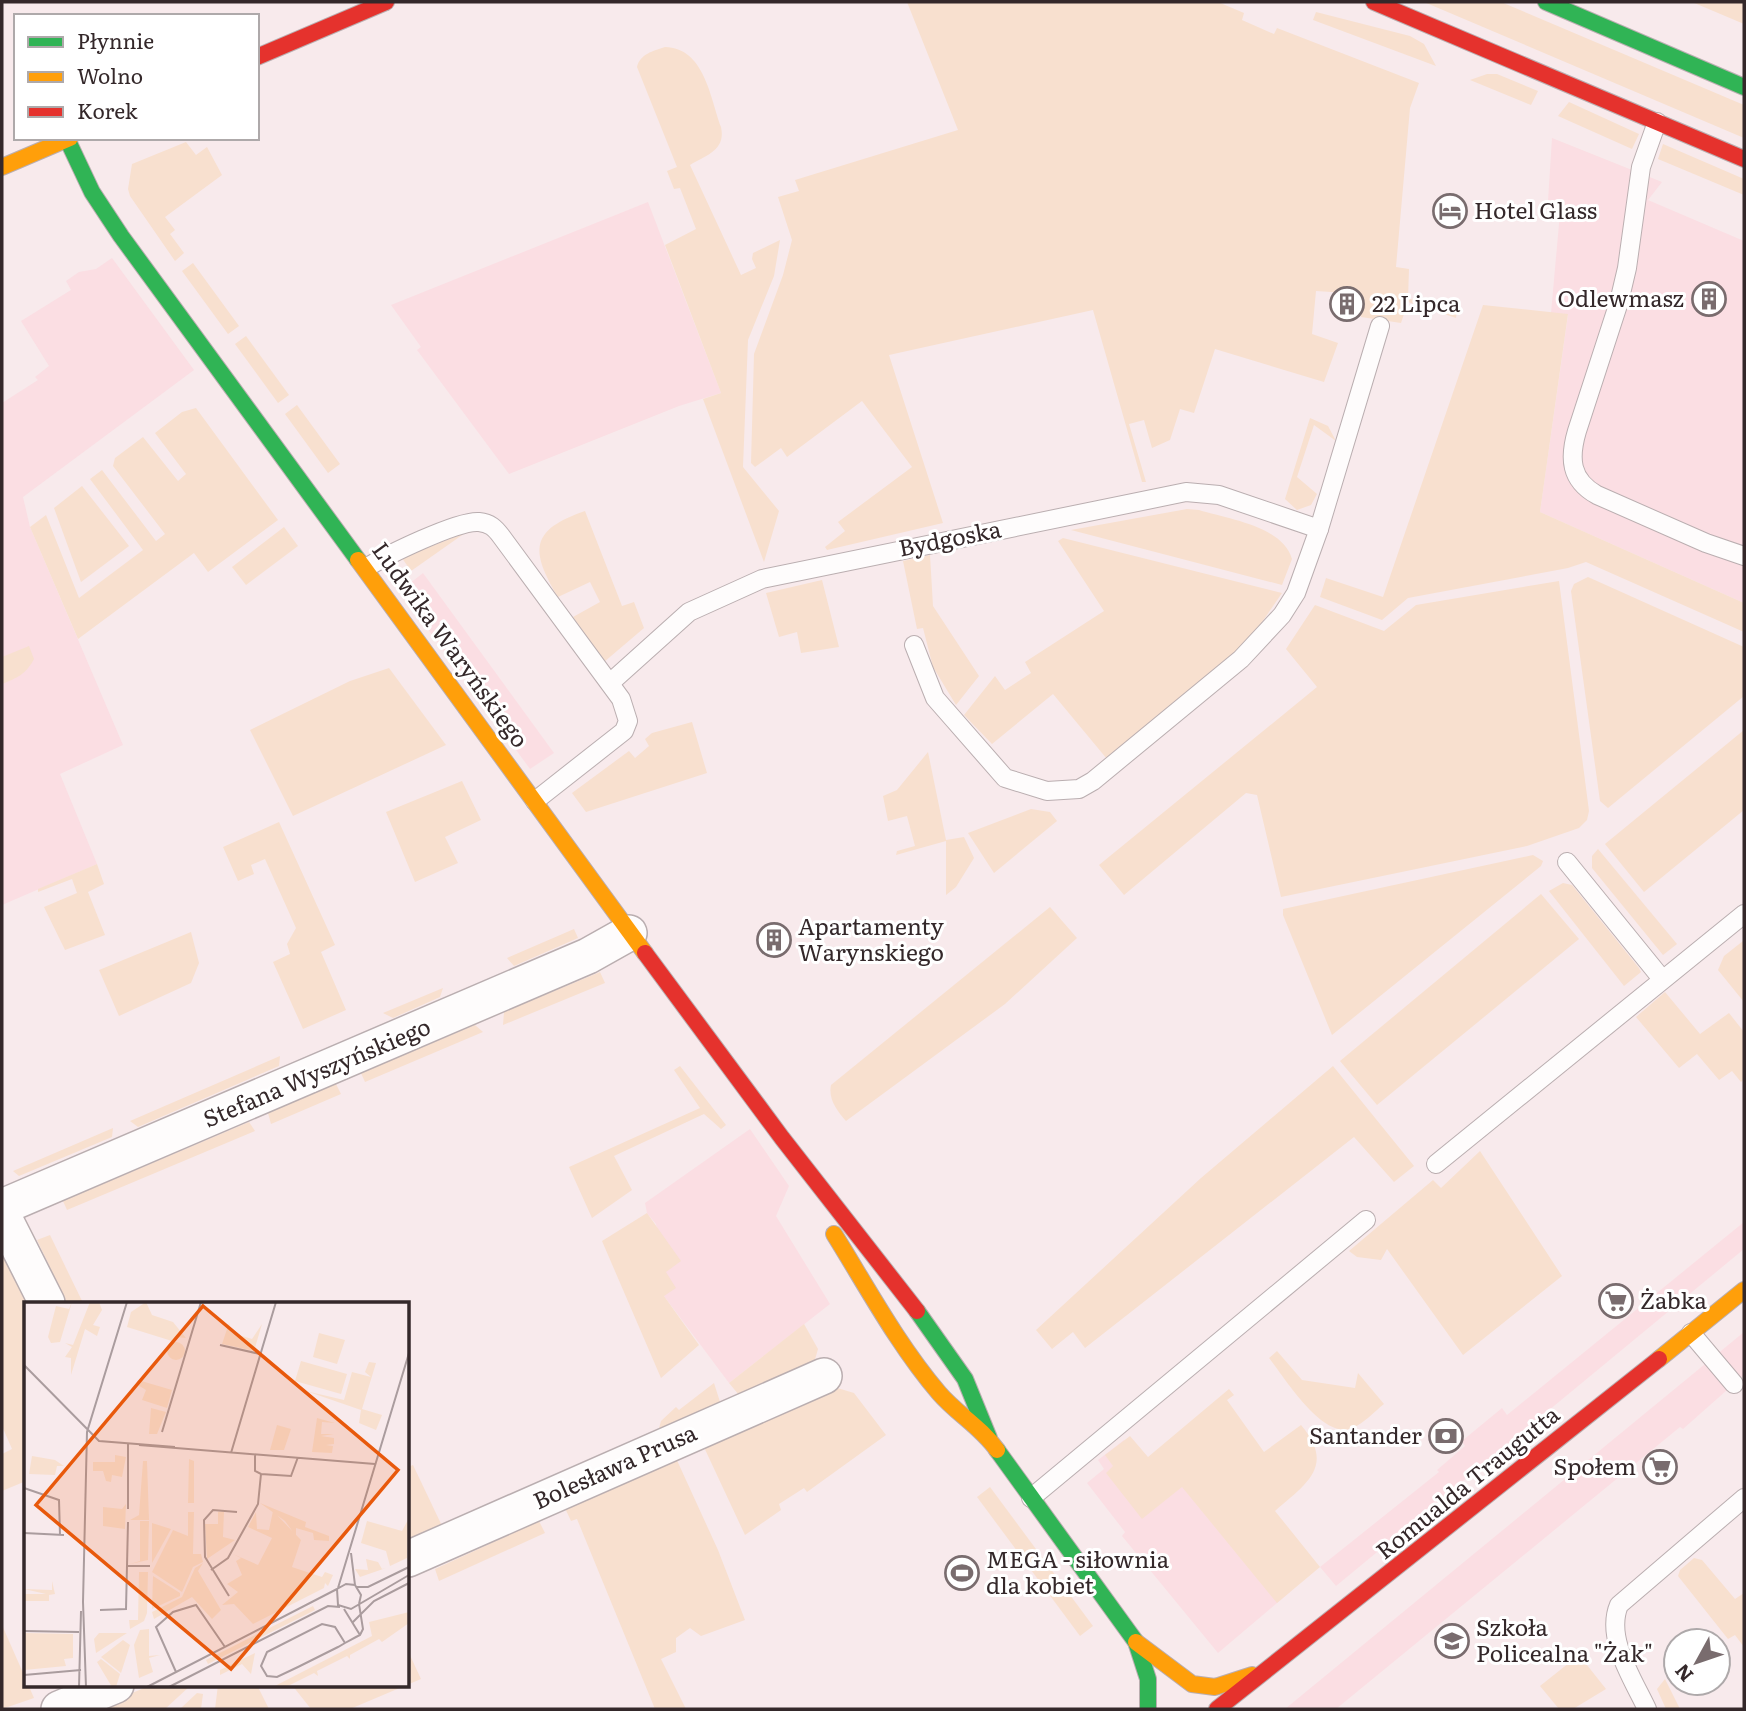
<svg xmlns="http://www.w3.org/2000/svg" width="1746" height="1711" viewBox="0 0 1746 1711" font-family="Literata,serif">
  <rect width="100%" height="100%" fill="#f8eaec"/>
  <!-- built -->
  <g fill="#fbdee3">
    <polygon points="1552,138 1662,182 1648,200 1744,241 1744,603 1540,512 1568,315 1551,313 1561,202 1548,201"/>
    <polygon points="648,202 721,393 679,406 509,474 417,350 421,347 391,305"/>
    <polygon points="112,258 194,370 23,497 30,527 123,745 60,774 97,864 2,905 2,403 38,380 35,377 49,366 21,321 71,290 66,281 79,272 96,269"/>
    <polygon points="423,573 554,753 530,769 400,591"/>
    <polygon points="750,1129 789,1186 776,1216 830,1304 729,1383 664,1296 665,1272 656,1224 647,1213 645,1203"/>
    <polygon points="1744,1222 1744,1249 1336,1586 1320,1567 1439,1472 1437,1470 1465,1446 1462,1441 1502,1408 1507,1415"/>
    <polygon points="1744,1332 1744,1375 1683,1429 1680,1427 1336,1709 1285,1709"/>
    <polygon points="1124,1440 1159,1482 1182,1464 1290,1592 1218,1653 1122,1536 1125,1532 1087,1483 1104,1469 1098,1460"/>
  </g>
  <!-- green -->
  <g fill="#f8e0cf">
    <polygon points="907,2 1218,2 1244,13 1242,20 1274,34 1277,28 1419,83 1410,108 1396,267 1409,269 1408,299 1458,303 1456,318 1408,302 1401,323 1361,317 1362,294 1316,291 1312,334 1338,343 1324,382 1215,349 1194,413 1180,409 1170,440 1152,448 1144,420 1129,424 1146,482 1142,482 1093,310 889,355 943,523 827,550 825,547 845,531 838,522 912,467 862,401 787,457 781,448 755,467 751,463 754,354 783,275 792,240 778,197 799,191 795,180 958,130"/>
    <polygon points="1424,2 1501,2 1744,105 1744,138"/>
    <polygon points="1692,2 1744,2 1744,24"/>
    <polygon points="1316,12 1410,36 1424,44 1436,66 1313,20"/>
    <path d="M 665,47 C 704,48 710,96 721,127 C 726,150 707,155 690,165 L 741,275 L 756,268 L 752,259 L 753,253 L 780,240 L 774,276 L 748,340 L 743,467 L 779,511 L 764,562 L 703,399 L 721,393 L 665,245 L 696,229 L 680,188 L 674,189 L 667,171 L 677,167 L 637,67 C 640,54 653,51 665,47 Z"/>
    <polygon points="1487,74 1497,74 1538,91 1531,105 1470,80"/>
    <polygon points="1569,102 1639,134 1632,149 1558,116"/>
    <polygon points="186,142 196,155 207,147 222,175 165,217 175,230 170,234 184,253 175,261 130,196 128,189 132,164"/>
    <polygon points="1663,144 1744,179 1744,195 1658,159"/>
    <polygon points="193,263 239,326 228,334 182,271"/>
    <polygon points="1483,305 1568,314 1540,512 1744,603 1744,632 1586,562 1568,568 1408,598 1382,620 1320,597 1326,578 1383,597"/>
    <polygon points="246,336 289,395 278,403 235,344"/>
    <polygon points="297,405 340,464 328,473 285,414"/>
    <polygon points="196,408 278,520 208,572 194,553 78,639 30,527 46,515 79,598 143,550 90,479 102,470 156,541 165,534 113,466 115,458 143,437 178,481 186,474 155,433 182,412"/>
    <polygon points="1310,418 1328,426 1336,441 1314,425 1297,477 1317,494 1311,505 1297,510 1285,499"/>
    <polygon points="82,486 129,546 81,582 54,508"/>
    <path d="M 1187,509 L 1199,510 C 1228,519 1283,526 1292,559 L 1282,585 L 1071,530 Z"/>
    <path d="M 585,511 L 622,606 L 634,602 L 644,628 L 604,662 L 573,617 L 600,602 L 590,582 L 558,597 C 530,550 530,530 585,511 Z"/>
    <polygon points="284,527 298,546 246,585 232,567"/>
    <polygon points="465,533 411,571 402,558 404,557"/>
    <polygon points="1063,538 1282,593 1256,631 1230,657 1107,759 1053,694 992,744 964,715 995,676 1005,690 1031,673 1025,662 1104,611 1058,541"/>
    <polygon points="930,555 933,606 979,676 956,705 933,667 923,628 917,629 903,561"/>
    <polygon points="1588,577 1744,647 1744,696 1608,808 1600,801 1571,591 1574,584"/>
    <polygon points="822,580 839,647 801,653 797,632 779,637 766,593"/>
    <polygon points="1559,581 1589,811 1587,820 1579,828 1527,846 1281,897 1257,795 1246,793 1124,895 1099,865 1317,687 1286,649 1315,605 1384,631 1416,605"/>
    <path d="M 29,646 L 34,659 C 26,674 17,678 2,684 L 2,657 Z"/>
    <polygon points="389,668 446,745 293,816 250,730 350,681"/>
    <polygon points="692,722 707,773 586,812 572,793 629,751 635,758 649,746 645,739 652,733"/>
    <polygon points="1744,730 1744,810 1644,892 1605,844"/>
    <polygon points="928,752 946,840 964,837 974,858 956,887 946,895 946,841 896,855 897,851 915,846 907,816 888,821 883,796 897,790"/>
    <polygon points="462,781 481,820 445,837 458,863 415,882 386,812"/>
    <polygon points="1031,809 1050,812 1057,821 994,873 968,833"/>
    <polygon points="279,822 335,945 321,952 346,1010 303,1029 273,962 290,954 287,944 296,928 265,859 251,865 254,874 238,881 223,847"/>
    <polygon points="1598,849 1677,944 1663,955 1592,868 1592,856"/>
    <polygon points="1533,855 1543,861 1541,866 1332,1035 1283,915 1283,909"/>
    <polygon points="97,864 104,884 88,892 105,935 65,950 44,907 77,893 72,879 38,892 38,889"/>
    <polygon points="1563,883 1572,885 1639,968 1641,972 1624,986 1549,891"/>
    <polygon points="1541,894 1579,939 1377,1105 1340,1061"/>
    <path d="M 1050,907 L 1077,938 L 1005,1004 L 846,1121 C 837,1111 828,1099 831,1085 Z"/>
    <polygon points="574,929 578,938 514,966 507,958"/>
    <polygon points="191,932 199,963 191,983 119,1016 99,970"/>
    <polygon points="1743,941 1744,942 1744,1002 1718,970 1724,956"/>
    <polygon points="600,972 605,983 503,1025 504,1012"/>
    <polygon points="443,988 440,997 393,1018 383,1013"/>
    <polygon points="1665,992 1700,1034 1729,1013 1744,1032 1744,1079 1741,1082 1732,1071 1719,1080 1697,1054 1679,1068 1636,1017"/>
    <polygon points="475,1025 483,1032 365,1082 361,1073"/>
    <polygon points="280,1056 279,1066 138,1127 130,1121"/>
    <polygon points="680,1066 726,1125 721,1129 704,1114 614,1156 632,1190 592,1218 569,1167 700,1108 674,1070"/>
    <polygon points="1333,1066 1414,1166 1394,1182 1354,1137 1085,1348 1073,1332 1052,1349 1036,1330 1201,1178"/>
    <polygon points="336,1084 341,1094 271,1124 268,1113"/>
    <polygon points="249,1122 255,1131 67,1210 63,1201"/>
    <polygon points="113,1128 112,1137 19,1176 13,1171"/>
    <polygon points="1480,1151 1562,1276 1463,1355 1387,1249 1381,1260 1357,1257 1349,1251 1433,1180 1441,1188"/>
    <polygon points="647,1213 681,1261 666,1272 676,1288 664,1296 699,1345 661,1378 602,1241"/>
    <polygon points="50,1235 83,1303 67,1303 37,1240"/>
    <polygon points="7,1252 33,1303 26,1303 26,1481 2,1491 2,1454 12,1449 2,1426 2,1254"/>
    <polygon points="804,1324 818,1349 814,1363 739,1395 729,1383"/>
    <path d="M 1277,1351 L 1302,1380 L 1355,1388 L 1358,1373 L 1384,1404 C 1374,1412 1364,1423 1353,1428 C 1323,1441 1285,1378 1269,1358 Z"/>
    <polygon points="714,1383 721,1405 658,1432 661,1421 676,1407 679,1410"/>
    <polygon points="834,1387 854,1393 886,1435 807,1492 804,1488 779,1504 781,1510 745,1535 702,1443"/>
    <path d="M 1229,1389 L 1234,1395 L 1227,1400 L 1264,1452 L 1301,1425 C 1336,1466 1306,1484 1275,1511 L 1320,1567 L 1277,1603 L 1182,1487 L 1142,1519 L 1106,1473 L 1113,1466 L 1105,1455 L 1130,1436 L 1148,1457 Z"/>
    <polygon points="675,1456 718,1550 745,1620 701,1636 690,1628 676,1638 676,1652 661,1659 686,1709 655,1709 577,1519 571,1521 564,1506"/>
    <polygon points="413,1465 443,1528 408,1544 408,1467"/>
    <polygon points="990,1487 1093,1626 1080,1636 977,1497"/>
    <polygon points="539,1521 545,1533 439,1581 435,1569"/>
    <polygon points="1694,1558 1702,1560 1735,1599 1744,1593 1744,1647 1735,1635 1728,1639 1678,1576 1680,1570"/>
    <polygon points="2,1625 34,1698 2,1709"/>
    <polygon points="408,1651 421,1679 350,1709 311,1709 292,1685 408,1685"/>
    <polygon points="1579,1655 1606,1689 1573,1709 1559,1709 1540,1686"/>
    <polygon points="1665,1679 1680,1709 1666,1709 1657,1689"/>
    <polygon points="151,1685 191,1685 165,1709 95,1709"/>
    <polygon points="218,1685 257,1685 269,1709 215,1709"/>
    <polygon points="197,1693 203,1694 201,1709 180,1709"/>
  </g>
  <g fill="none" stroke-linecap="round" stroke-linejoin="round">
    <!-- lane casing -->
    <g stroke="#baaeb0" stroke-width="20">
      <g id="lane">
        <path d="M 1657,122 L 1641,167 L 1627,268 L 1619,302 L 1577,431 C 1569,458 1570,480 1597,495 L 1706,543 L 1744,556"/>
        <path d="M 366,568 C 385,556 458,520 479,522 C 490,523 495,528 501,536 L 621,699 L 628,721 L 624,731 L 535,801"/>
        <polyline points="914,645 935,698 1005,778 1047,791 1079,789 1093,781 1241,659 1282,615 1296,593 1319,529 1380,326"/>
        <polyline points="610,683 689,612 762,579 1186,492 1219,495 1319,529"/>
        <polyline points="1567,862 1662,979"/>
        <polyline points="1436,1164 1744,914"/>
        <polyline points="1691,1333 1734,1384"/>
        <polyline points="1031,1498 1366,1220"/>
        <path d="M 1647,1709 C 1633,1679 1605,1638 1619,1605 L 1744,1498"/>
      </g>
    </g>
    <!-- street casing -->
    <g stroke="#baaeb0" stroke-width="38">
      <g id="street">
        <polyline points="2,1207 588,956 629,933"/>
        <polyline points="2,1214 47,1303"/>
        <polyline points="408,1559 824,1376"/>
        <polyline points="59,1709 116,1685"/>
      </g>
    </g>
    <!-- fast casing -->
    <g stroke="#baaeb0" stroke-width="18">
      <g id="fast">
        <polyline points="1546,2 1744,87"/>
        <polyline points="67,139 92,192 121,236 358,560"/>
        <polyline points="917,1311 965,1379 989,1438"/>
        <polyline points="997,1450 1136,1642 1148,1679 1148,1709"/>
      </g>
    </g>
    <!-- slow casing -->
    <g stroke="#baaeb0" stroke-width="18">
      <g id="slow">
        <polyline points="2,167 70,138"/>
        <polyline points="358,560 645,953"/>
        <path d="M 834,1234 C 867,1287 898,1345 939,1393 C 957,1414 981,1427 997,1450"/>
        <polyline points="1659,1359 1744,1290"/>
        <polyline points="1136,1642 1192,1684 1215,1687 1252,1675"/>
      </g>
    </g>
    <!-- jam casing -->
    <g stroke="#baaeb0" stroke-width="18">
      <g id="jam">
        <polyline points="1374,2 1744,159"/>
        <polyline points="257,57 386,2"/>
        <polyline points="645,953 782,1138 917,1311"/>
        <polyline points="1217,1709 1659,1359"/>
      </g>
    </g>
    <!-- lane -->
    <use href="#lane" stroke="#fefcfc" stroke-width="18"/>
    <!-- street -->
    <use href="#street" stroke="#fefcfc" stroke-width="35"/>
    <!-- fast -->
    <use href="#fast" stroke="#30b455" stroke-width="16"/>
    <!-- slow -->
    <use href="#slow" stroke="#ff9f0a" stroke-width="16"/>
    <!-- jam -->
    <use href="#jam" stroke="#e5322d" stroke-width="16"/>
  </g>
  <!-- icons -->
  <defs>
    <g id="hotel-ring" transform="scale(1.75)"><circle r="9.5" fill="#fff" stroke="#796c6e" stroke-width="1.5"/><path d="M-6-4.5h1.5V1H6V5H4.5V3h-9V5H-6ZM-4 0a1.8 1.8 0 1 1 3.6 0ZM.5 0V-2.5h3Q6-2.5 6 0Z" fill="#796c6e"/></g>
    <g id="building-ring" transform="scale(1.75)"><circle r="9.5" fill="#fff" stroke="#796c6e" stroke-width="1.5"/><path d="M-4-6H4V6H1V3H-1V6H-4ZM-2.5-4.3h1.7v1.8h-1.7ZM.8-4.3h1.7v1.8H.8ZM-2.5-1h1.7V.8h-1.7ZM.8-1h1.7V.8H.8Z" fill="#796c6e"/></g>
    <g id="supermarket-ring" transform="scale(1.75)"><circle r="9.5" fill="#fff" stroke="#796c6e" stroke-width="1.5"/><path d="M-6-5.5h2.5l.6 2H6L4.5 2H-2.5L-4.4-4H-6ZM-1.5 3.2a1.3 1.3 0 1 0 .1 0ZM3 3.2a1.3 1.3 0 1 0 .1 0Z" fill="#796c6e"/></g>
    <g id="bank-ring" transform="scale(1.75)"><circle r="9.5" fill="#fff" stroke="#796c6e" stroke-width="1.5"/><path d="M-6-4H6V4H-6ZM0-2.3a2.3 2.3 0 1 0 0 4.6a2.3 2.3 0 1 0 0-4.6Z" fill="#796c6e"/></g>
    <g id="stadium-ring" transform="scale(1.75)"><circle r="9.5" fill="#fff" stroke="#796c6e" stroke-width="1.5"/><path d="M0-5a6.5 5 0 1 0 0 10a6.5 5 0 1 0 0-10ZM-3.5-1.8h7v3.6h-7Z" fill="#796c6e"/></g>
    <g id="school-ring" transform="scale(1.75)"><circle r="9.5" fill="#fff" stroke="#796c6e" stroke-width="1.5"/><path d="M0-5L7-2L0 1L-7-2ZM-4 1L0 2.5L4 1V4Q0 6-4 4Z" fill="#796c6e"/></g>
  </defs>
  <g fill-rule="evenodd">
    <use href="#hotel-ring" x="1450" y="211"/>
    <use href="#building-ring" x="1709" y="299"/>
    <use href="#building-ring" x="1347" y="304"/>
    <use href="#building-ring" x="774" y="940"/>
    <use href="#supermarket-ring" x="1616" y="1301"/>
    <use href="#bank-ring" x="1446" y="1436"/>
    <use href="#supermarket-ring" x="1660" y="1467"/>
    <use href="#stadium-ring" x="962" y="1573"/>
    <use href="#school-ring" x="1452" y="1641"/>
  </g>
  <g text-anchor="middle" stroke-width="6" stroke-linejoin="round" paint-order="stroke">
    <!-- poi labels -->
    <g font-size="23" fill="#34282a" stroke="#fff" text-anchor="start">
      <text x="1474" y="219">Hotel Glass</text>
      <text x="1684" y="307" text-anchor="end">Odlewmasz</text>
      <text x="1372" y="312">22 Lipca</text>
      <text x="798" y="935">Apartamenty<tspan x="798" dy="26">Warynskiego</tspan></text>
      <text x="1640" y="1309">Żabka</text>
      <text x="1422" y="1444" text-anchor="end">Santander</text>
      <text x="1636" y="1475" text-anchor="end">Społem</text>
      <text x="986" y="1568">MEGA - siłownia<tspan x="986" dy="26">dla kobiet</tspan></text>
      <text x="1476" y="1636">Szkoła<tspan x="1476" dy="26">Policealna "Żak"</tspan></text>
    </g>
    <!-- street labels -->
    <g font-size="23" fill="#34282a" stroke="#fff">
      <text transform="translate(950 539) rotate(-11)" y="8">Bydgoska</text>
      <text transform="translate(450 645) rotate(54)" y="8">Ludwika Waryńskiego</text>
      <text transform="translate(317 1073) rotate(-23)" y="8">Stefana Wyszyńskiego</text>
      <text transform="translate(615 1467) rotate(-24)" y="8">Bolesława Prusa</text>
      <text transform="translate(1468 1483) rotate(-39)" y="8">Romualda Traugutta</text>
    </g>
  </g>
  <!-- overview -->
  <g transform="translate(24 1302)">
    <rect width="385" height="385" fill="#f8eaec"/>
    <path d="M 48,0 L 36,40 L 27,41 L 24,35 L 32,4 L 45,7 ZM 66,0 L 75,0 L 78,8 L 69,23 L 76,25 L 73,34 L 61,27 L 47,73 L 47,56 L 41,55 L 48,45 L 41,41 L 49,43 ZM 122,0 L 128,13 L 149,20 L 162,36 L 151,35 L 148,39 L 103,25 L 107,10 ZM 205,21 L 208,31 L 228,37 L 238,22 L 230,49 L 198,42 ZM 295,31 L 321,38 L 313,62 L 289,55 ZM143 49a9 9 0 1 1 18 0a9 9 0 1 1-18 0ZM 277,59 L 323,72 L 317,92 L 271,79 ZM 345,60 L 352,61 L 338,107 L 358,113 L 352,128 L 335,121 L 337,108 L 282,89 L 320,98 L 328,70 L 347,75 L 341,70 ZM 114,78 L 148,88 L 143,106 L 118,98 L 122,88 L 112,82 ZM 127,106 L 142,110 L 133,132 L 125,132 ZM 293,116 L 311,121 L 298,120 L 297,132 L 310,132 L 297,134 L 310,136 L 310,142 L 302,143 L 309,144 L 308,151 L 288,150 ZM 253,123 L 267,127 L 260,148 L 246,148 ZM 91,153 L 102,155 L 98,175 L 88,173 L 87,180 L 82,179 L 79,169 L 69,169 L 69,160 L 91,160 ZM 8,154 L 31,158 L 40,164 L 33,164 L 31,173 L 5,172 ZM 165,157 L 170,159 L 170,201 L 164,201 ZM 119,159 L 123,159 L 125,218 L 106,218 L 115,213 ZM 236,201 L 282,220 L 281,225 L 305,234 L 305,239 L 290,238 L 289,231 L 272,226 L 272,234 L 261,219 ZM 102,202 L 101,227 L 79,224 L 79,205 L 98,207 ZM 200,209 L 199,235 L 211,238 L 183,257 L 181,222 L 194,222 L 194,210 ZM 249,209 L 277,238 L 268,265 L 298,275 L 301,270 L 309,273 L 304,284 L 301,281 L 300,286 L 229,322 L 210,302 L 198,303 L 214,290 L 203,282 L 218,273 L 212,259 L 217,256 L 209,252 L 234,263 L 248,236 L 224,225 L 232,210 L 233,227 L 245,228 ZM 164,210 L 170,210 L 169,252 L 177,252 L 179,260 L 169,265 L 158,290 L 128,270 L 149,228 L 164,234 ZM 385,216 L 383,256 L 366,264 L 362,249 L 337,241 L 343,219 L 378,229 ZM 116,219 L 125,219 L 124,258 L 106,262 L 116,259 ZM 128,221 L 147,227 L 128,261 ZM 342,257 L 354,260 L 358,267 L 362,266 L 336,275 L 331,267 L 344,268 ZM 179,261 L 174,269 L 197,308 L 188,317 L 168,295 L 130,317 L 128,310 L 158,295 L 171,266 ZM 115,270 L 124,270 L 123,311 L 120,319 L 106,327 L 105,318 L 114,318 ZM 129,274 L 156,291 L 156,294 L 128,307 ZM 28,279 L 31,292 L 25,293 L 25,299 L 0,299 L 0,292 L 22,292 L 0,287 L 28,288 ZM 289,304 L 291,308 L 184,362 L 182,358 ZM 385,310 L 385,321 L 358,340 L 355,337 L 326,353 L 326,357 L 323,354 L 293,369 L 294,374 L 290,371 L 262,385 L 249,385 L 348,334 L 345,320 ZM 125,327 L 125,354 L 136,353 L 125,356 L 129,370 L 115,376 L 110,343 L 116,328 ZM 0,331 L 49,332 L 49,356 L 40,357 L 42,364 L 0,368 ZM 75,331 L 103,331 L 72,351 L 70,337 ZM 99,338 L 106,343 L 97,371 L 77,355 ZM 231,351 L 227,372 L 218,362 L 196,373 L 196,368 ZM 77,357 L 96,372 L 92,385 L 88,385 L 73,360 Z" fill="#f8e0cf"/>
    <path fill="none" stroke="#aa9c9e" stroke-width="2" d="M 196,43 L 236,52M 0,63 L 75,139 L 151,145M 138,130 L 177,0M 115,143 L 351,162M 207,151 L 252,0M 231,152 L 231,169 L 237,172 L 267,174 L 274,155M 0,186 L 35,198 L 36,233M 104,207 L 104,142M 0,231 L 40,233M 327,251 L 331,283M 103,264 L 126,264M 187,268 L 204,256 L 234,202 L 237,172M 333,285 L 344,285 L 385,265M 314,286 L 385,51M 205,294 L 181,255 L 180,218 L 189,208 L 213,210M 335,302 L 337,293 L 331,283 L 322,282 L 313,287 L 314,303 L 327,307 L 385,273M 320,307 L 336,333M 76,308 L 102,307 L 104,220M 329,320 L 350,299 L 385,281M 0,329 L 55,330M 321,341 L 311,325 L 298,322 L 243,350 L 237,364 L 243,374 L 253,375 L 274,365 L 314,345 L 321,341 L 332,335 L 336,333 L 339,327 L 335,302M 152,370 L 132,325 L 149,310 L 172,303 L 201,345M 0,373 L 57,368M 55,385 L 57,309M 62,385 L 59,300 L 63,130 L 103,0M 123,385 L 313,287M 145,385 L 304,304 L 316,305"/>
    <path fill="#e8590c" fill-opacity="0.15" stroke="#e8590c" stroke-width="3.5" d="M 179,4 L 374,168 L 207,367 L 12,203 Z"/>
    <rect width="385" height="385" fill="none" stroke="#34282a" stroke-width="3.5"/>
  </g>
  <!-- border -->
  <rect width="1746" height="1711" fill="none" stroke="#34282a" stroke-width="7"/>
  <!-- legend -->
  <rect x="14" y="14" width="245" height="126" fill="#ffffff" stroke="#aea9aa" stroke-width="2"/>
  <rect x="28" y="37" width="35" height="10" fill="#30b455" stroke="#aea9aa" stroke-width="2"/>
  <text x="77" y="49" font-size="21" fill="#34282a">Płynnie</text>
  <rect x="28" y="72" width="35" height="10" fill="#ff9f0a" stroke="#aea9aa" stroke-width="2"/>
  <text x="77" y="84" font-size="21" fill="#34282a">Wolno</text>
  <rect x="28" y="107" width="35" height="10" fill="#e5322d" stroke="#aea9aa" stroke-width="2"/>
  <text x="77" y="119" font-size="21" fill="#34282a">Korek</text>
  <!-- north arrow -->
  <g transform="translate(1697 1662) rotate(230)"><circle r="33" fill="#ffffff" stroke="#aea9aa" stroke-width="2"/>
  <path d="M0-5L12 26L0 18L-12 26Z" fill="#796c6e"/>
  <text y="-10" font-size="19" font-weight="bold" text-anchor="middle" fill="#34282a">N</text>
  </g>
</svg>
